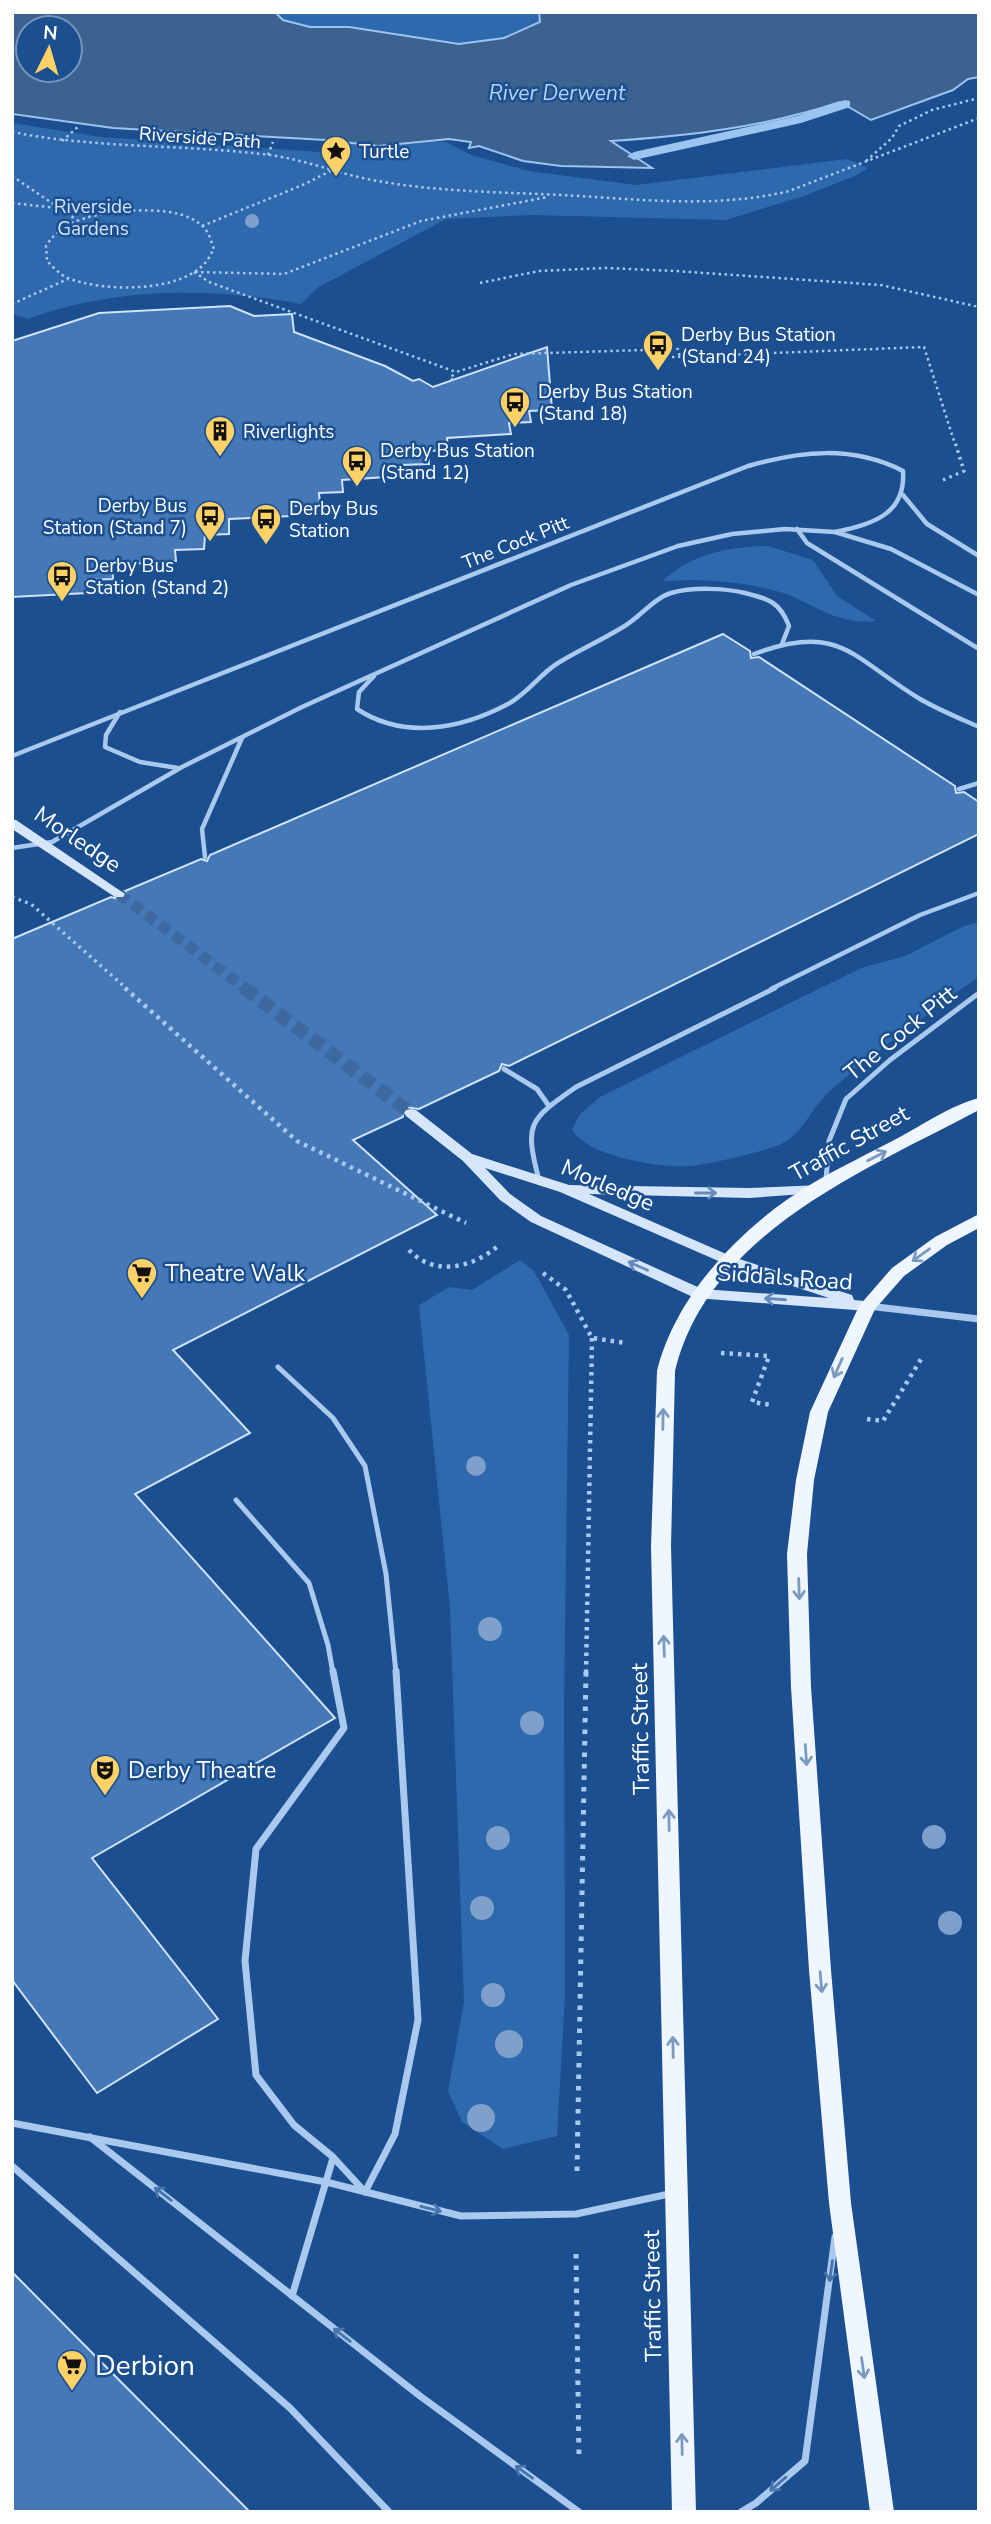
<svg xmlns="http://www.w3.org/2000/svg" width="991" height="2524" viewBox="0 0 991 2524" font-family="'Nunito Sans',sans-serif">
  <rect width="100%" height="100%" fill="#1b4f8f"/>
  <!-- green -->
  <g fill="#2e69ad">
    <polygon points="275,12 539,12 541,22 504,38 459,44 349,27 310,27 283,20"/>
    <path d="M 12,123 L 101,137 L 320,152 L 327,147 L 349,143 L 378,146 L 429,141 L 446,142 L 471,155 L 529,171 L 636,185 L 847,159 L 868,168 L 855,176 L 804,196 L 725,220 L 532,215 L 446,219 L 317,288 L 301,304 C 211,287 114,287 28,319 L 12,314 Z"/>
    <path d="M 768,546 L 813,560 L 837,596 L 876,621 C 836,625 817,605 783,593 C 744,581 703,579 663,581 C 692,553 730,547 768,546 Z"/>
    <path d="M 979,922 L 979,976 C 929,1014 876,1050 830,1091 C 811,1107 804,1134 779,1145 C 766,1151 706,1165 691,1166 C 659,1168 589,1157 572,1130 L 580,1114 L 600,1097 L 861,968 L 905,956 L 964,926 Z"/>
    <polygon points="520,1260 534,1271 569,1335 564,1704 565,1994 557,2136 503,2149 462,2122 448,2091 464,2002 450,1609 419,1305 449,1287 472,1290"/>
  </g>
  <!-- water -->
  <path fill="#3c6290" stroke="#9cc4f0" stroke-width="2" fill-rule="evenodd" d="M 12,12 L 275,12 L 283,20 L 310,27 L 349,27 L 459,44 L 504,38 L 540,22 L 539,12 L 979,12 L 979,77 L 968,79 L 953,90 L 871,120 L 840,102 C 766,127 688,136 611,141 L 652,168 L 561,166 L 523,161 L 479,146 L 469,148 L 471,142 L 449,139 L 378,146 L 326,140 L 113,128 L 12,114 ZM 28,28 L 70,28 L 70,70 L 28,70 Z"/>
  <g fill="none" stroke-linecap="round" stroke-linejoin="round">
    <!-- stream -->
    <polygon fill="#9cc4f0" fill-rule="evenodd" points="845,100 850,101 850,107 801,123 634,160 627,156 634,152 797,116"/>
  </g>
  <!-- building -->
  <g fill="#4478b7" stroke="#cfe3fa" stroke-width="2">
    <polygon points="230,306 254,316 292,314 294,332 385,366 413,381 419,379 433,387 547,347 552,410 529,411 531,422 509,423 511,434 447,438 448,450 428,451 429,464 401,465 401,476 342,480 343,492 319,493 320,505 291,506 291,516 229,519 229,534 205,535 204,549 175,550 176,561 112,565 113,579 86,580 87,593 12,597 12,341 99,313"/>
    <polygon points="723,634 750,651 751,658 759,657 955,786 956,793 964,792 979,802 979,834 509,1066 502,1064 499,1071 419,1109 405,1107 402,1112 403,1117 353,1140 437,1215 173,1350 250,1433 135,1494 335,1718 92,1858 218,2019 97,2093 12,1980 12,939 111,897 123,900 127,895 125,891 201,859 207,861 210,855"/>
    <polygon points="12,2272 250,2512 12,2512"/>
  </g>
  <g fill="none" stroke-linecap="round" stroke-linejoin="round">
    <!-- secondary-tunnel-far1 -->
    <polyline stroke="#3d69a0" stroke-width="11" stroke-dasharray="11 6" stroke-linecap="butt" points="119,894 246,989"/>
    <!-- secondary-tunnel -->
    <polyline stroke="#3d69a0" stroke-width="14" stroke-dasharray="14 7" stroke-linecap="butt" points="244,988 411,1113"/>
    <!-- path-far3 -->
    <g stroke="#a9c9ee" stroke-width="2.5" stroke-dasharray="2.5 3.5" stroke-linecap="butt">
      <path d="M 12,132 C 98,149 184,144 270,155 C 307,160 341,175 378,181 C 439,192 501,192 562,195 C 637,199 716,209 789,191 L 979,118"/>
      <polyline points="62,141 80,125"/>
      <polyline points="268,155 273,142"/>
      <polyline points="866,161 892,138 899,126 932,110 979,98"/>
      <polyline points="12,176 77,220"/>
      <polyline points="12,203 57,208"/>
      <path d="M 121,211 C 146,210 192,207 208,233 C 210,237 212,244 214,249 C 211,253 209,259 205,263 C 179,293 102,292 68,278 C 60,275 53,267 47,261 L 46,246 C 62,220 93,215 121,211 Z"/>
      <polyline points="202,226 305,184 334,169"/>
      <polyline points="194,272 209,282 456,372 514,354 678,349 680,357"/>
      <polyline points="195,272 284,274 421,221 548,197"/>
      <polyline points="480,283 539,271 605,268 675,271 881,285 979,307"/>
      <polyline points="12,304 68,279"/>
      <polyline points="672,357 924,347 954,441"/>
      <polyline points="453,380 450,378 456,372"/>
    </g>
    <!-- path-far2 -->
    <g stroke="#a9c9ee" stroke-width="3.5" stroke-dasharray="2.5 4.5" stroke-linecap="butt">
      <polyline points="943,480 964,471 954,439"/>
      <polyline points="12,897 31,904 127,989"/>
    </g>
    <!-- path-far1 -->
    <g stroke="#a9c9ee" stroke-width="4.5" stroke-dasharray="3.5 5" stroke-linecap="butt">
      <polyline points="125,988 297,1141 466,1223"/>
      <path d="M 409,1250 C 434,1277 472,1268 498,1246"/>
      <polyline points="543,1273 566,1290 592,1338 626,1343"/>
      <polyline points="721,1353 769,1356 752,1402 772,1405"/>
      <polyline points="867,1419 883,1421 923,1356"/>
      <polyline points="586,1673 592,1338"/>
    </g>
    <!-- path -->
    <g stroke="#a9c9ee" stroke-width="5" stroke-dasharray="4.5 7" stroke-linecap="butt">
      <polyline points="577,2171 586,1671"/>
      <polyline points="576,2254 579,2458"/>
    </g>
    <!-- lane-far2 -->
    <g stroke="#a9c9ee" stroke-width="4.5">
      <polyline points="903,495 927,524 979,556"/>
      <polyline points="797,529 807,543 979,649"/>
      <path d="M 754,654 C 841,622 852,658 920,699 C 939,710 959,718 979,727"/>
      <path d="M 374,676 L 359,692 L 357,709 C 404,740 461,729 508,704 C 527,694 540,674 558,663 C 579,650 602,640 623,627 C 639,618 654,598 671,593 C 692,587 724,588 745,593 C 769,599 780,602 789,626 L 782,644"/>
      <polyline points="120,712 106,735 105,747 140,762 178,768"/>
      <path d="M 12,756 L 748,466 C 801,451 852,445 903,471 C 906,515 872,524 835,532"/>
      <polyline points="959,789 979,783"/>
      <polyline points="12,848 52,842 182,767 302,707 571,585 678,546 732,534 785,529 835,532 891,549 979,595"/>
      <polyline points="205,857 202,829 242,738"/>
      <polyline points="771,989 920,915 979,893"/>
    </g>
    <!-- lane-far1 -->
    <g stroke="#a9c9ee" stroke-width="5">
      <polyline points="504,1069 537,1089 549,1106"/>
      <path d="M 539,1180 C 524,1123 529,1120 576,1087 L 775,988"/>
      <polyline points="826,1180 829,1141 846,1099 890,1060 979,993"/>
      <polyline points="278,1367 333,1418 365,1466 386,1574 396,1673"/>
      <polyline points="236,1500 309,1583 328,1645 333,1673"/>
    </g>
    <!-- lane -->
    <g stroke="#a9c9ee" stroke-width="7">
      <polyline points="333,1671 344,1728 256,1849 245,1961 256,2075 294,2125 333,2157 365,2192"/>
      <polyline points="12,2123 326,2182 461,2216 576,2214 669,2194"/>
      <polyline points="90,2137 420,2396 579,2512"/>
      <polyline points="12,2166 290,2408 389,2512"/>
      <polyline points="365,2192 395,2134 418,2020 396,1671"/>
      <polyline points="292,2296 333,2158"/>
      <polyline points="741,2512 756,2503 805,2461 835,2237"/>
    </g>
    <!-- street -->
    <polyline stroke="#a9c9ee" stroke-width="7" points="868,1306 979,1319"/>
    <!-- secondary -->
    <g fill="#d6e6fa" fill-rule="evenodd">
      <polygon points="12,819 16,820 125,894 123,897 115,897 12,829"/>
      <path d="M 411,1109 L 416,1110 L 472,1154 L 569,1185 L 749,1188 L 822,1185 L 824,1188 L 822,1191 L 817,1193 L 749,1198 L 589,1194 L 733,1257 L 852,1295 L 854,1300 L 873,1302 L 875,1306 L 868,1311 L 695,1298 L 531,1222 L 500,1200 L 463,1161 L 406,1116 L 404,1113 L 406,1110 ZM 485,1168 L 560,1192 L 723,1263 L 829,1298 L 702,1289 L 541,1216 L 510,1194 Z"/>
    </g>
    <!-- primary -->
    <g fill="#f0f6ff" fill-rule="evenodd">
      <path d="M 979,1098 L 979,1110 C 866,1170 708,1233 675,1371 L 671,1546 L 696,2512 L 672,2512 L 651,1546 L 657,1371 C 676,1293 745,1223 813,1183 C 840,1167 870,1153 898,1138 C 923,1125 951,1105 979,1098 Z"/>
      <polygon points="979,1214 979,1228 947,1245 904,1276 875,1309 828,1412 814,1480 807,1554 811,1687 831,1970 851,2203 894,2512 870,2512 829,2203 809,1970 791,1687 787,1554 796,1480 810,1412 859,1306 892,1268 935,1237"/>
    </g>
  </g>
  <!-- trees -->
  <g fill="#7ea0ca">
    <circle cx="252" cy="221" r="7"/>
    <circle cx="476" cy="1466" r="10"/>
    <circle cx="490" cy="1629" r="12"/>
    <circle cx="532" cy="1723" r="12"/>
    <circle cx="934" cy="1837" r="12"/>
    <circle cx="498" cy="1838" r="12"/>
    <circle cx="482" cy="1908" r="12"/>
    <circle cx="950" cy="1923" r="12"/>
    <circle cx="493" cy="1995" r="12"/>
    <circle cx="509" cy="2044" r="14"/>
    <circle cx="481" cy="2118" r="14"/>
  </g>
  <!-- one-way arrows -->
  <defs><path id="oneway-shaft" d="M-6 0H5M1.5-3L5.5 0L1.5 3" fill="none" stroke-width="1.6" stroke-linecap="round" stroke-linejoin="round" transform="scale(1.75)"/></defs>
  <g stroke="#7b9ac1">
    <use href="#oneway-shaft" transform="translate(877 1156) rotate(-27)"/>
    <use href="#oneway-shaft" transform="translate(921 1255) rotate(144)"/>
    <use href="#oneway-shaft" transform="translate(838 1368) rotate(114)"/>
    <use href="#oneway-shaft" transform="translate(663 1419) rotate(-89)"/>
    <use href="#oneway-shaft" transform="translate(799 1589) rotate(88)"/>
    <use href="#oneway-shaft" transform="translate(664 1646) rotate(-92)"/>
    <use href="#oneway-shaft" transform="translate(806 1755) rotate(86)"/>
    <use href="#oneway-shaft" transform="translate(669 1820) rotate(-91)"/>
    <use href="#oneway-shaft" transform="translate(821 1982) rotate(85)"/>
    <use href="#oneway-shaft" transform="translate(673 2047) rotate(-91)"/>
    <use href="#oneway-shaft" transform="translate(863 2368) rotate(82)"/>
    <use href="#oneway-shaft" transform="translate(682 2444) rotate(-91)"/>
  </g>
  <g stroke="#668bba">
    <use href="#oneway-shaft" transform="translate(706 1193)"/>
    <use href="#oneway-shaft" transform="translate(638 1266) rotate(-156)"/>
    <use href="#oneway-shaft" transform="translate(775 1299) rotate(-176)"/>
  </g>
  <g stroke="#4674ac">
    <use href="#oneway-shaft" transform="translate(163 2194) rotate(-142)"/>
    <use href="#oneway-shaft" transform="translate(431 2209) rotate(14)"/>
    <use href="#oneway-shaft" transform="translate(831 2271) rotate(98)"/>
    <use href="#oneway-shaft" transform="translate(342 2335) rotate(-142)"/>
    <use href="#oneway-shaft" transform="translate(524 2472) rotate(-144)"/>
    <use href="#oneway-shaft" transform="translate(778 2484) rotate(139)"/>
  </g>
  <!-- icons -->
  <defs>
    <g id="sight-pin" transform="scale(1.575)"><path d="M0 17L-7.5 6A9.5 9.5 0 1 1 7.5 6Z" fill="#ffd166" stroke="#1b4f8f"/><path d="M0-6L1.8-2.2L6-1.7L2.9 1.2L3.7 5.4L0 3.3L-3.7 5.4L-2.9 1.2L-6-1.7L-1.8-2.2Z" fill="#111"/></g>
    <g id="bus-pin" transform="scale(1.575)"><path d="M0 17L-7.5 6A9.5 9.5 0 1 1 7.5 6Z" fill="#ffd166" stroke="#1b4f8f"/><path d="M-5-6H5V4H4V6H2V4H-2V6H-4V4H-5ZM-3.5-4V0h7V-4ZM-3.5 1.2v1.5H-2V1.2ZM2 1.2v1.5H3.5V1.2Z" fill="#111"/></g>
    <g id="building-pin" transform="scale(1.575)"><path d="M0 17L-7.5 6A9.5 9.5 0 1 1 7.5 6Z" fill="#ffd166" stroke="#1b4f8f"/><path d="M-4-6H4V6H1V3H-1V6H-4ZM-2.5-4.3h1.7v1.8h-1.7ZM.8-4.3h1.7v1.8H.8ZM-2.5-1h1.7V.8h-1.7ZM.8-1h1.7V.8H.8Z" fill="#111"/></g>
    <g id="supermarket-pin" transform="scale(1.575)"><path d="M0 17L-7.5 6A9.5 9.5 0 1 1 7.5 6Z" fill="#ffd166" stroke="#1b4f8f"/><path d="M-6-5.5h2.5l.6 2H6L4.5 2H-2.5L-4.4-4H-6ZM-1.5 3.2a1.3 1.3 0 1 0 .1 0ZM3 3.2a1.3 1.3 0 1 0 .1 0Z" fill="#111"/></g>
    <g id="theatre-pin" transform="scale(1.575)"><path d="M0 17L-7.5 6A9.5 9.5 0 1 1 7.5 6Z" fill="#ffd166" stroke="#1b4f8f"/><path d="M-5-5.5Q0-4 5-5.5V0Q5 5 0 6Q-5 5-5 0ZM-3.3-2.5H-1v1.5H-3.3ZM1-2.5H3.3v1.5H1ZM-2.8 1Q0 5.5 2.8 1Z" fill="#111"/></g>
  </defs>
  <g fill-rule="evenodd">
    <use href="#sight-pin" x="336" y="151"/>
    <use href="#bus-pin" x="658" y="345"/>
    <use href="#bus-pin" x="515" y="402"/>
    <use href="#building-pin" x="220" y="431"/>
    <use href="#bus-pin" x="357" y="461"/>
    <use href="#bus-pin" x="210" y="516"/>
    <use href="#bus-pin" x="266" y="519"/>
    <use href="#bus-pin" x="62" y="576"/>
    <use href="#supermarket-pin" x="142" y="1273"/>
    <use href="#theatre-pin" x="105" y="1770"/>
    <use href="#supermarket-pin" x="72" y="2365"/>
  </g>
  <g text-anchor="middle" stroke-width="5" stroke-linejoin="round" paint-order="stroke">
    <!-- far-street labels -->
    <g font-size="19" fill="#fff" stroke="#1b4f8f">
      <text transform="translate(200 137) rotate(4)" y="7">Riverside Path</text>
      <text transform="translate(515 542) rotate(-22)" y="7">The Cock Pitt</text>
    </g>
    <!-- far-poi labels -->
    <g font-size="19" fill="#fff" stroke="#1b4f8f" text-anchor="start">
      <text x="359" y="158">Turtle</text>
      <text x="681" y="341">Derby Bus Station<tspan x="681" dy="22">(Stand 24)</tspan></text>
      <text x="538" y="398">Derby Bus Station<tspan x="538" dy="22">(Stand 18)</tspan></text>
      <text x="243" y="438">Riverlights</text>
      <text x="380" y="457">Derby Bus Station<tspan x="380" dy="22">(Stand 12)</tspan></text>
      <text x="187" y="512" text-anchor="end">Derby Bus<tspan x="187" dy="22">Station (Stand 7)</tspan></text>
      <text x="289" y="515">Derby Bus<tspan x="289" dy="22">Station</tspan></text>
      <text x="85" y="572">Derby Bus<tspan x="85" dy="22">Station (Stand 2)</tspan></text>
    </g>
    <!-- far-park labels -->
    <g font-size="19" fill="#cfe3fa" stroke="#1b4f8f">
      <text x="93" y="213">Riverside<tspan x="93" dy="22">Gardens</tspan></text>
    </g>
    <!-- far-water labels -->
    <g font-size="21" font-style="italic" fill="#b5d3f5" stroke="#1b4f8f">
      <text x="557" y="100">River Derwent</text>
    </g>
    <!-- street labels -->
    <g font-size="23" fill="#fff" stroke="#1b4f8f">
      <text transform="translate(78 839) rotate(34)" y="8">Morledge</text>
      <text transform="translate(900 1033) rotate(-39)" y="8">The Cock Pitt</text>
      <text transform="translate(849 1143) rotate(-29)" y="8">Traffic Street</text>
      <text transform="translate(608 1185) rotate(23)" y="8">Morledge</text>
      <text transform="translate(785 1277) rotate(4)" y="8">Siddals Road</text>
      <text transform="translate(640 1729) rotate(-91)" y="8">Traffic Street</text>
      <text transform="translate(652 2296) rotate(-91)" y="8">Traffic Street</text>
    </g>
    <!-- poi labels -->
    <g font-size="23" fill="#fff" stroke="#1b4f8f" text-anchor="start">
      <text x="165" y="1281">Theatre Walk</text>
      <text x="128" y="1778">Derby Theatre</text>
    </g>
    <!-- near-poi labels -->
    <g font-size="28" fill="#fff" stroke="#1b4f8f" text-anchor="start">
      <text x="95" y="2375">Derbion</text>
    </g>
  </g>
  <!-- border -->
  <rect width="991" height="2524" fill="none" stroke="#ffffff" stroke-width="28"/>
  <!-- north arrow -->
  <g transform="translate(49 49) rotate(5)"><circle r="33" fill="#1b4f8f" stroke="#7695bc" stroke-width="2"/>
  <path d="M0-5L12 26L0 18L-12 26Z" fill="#ffd166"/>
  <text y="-10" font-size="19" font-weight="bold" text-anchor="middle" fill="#ffffff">N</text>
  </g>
</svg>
